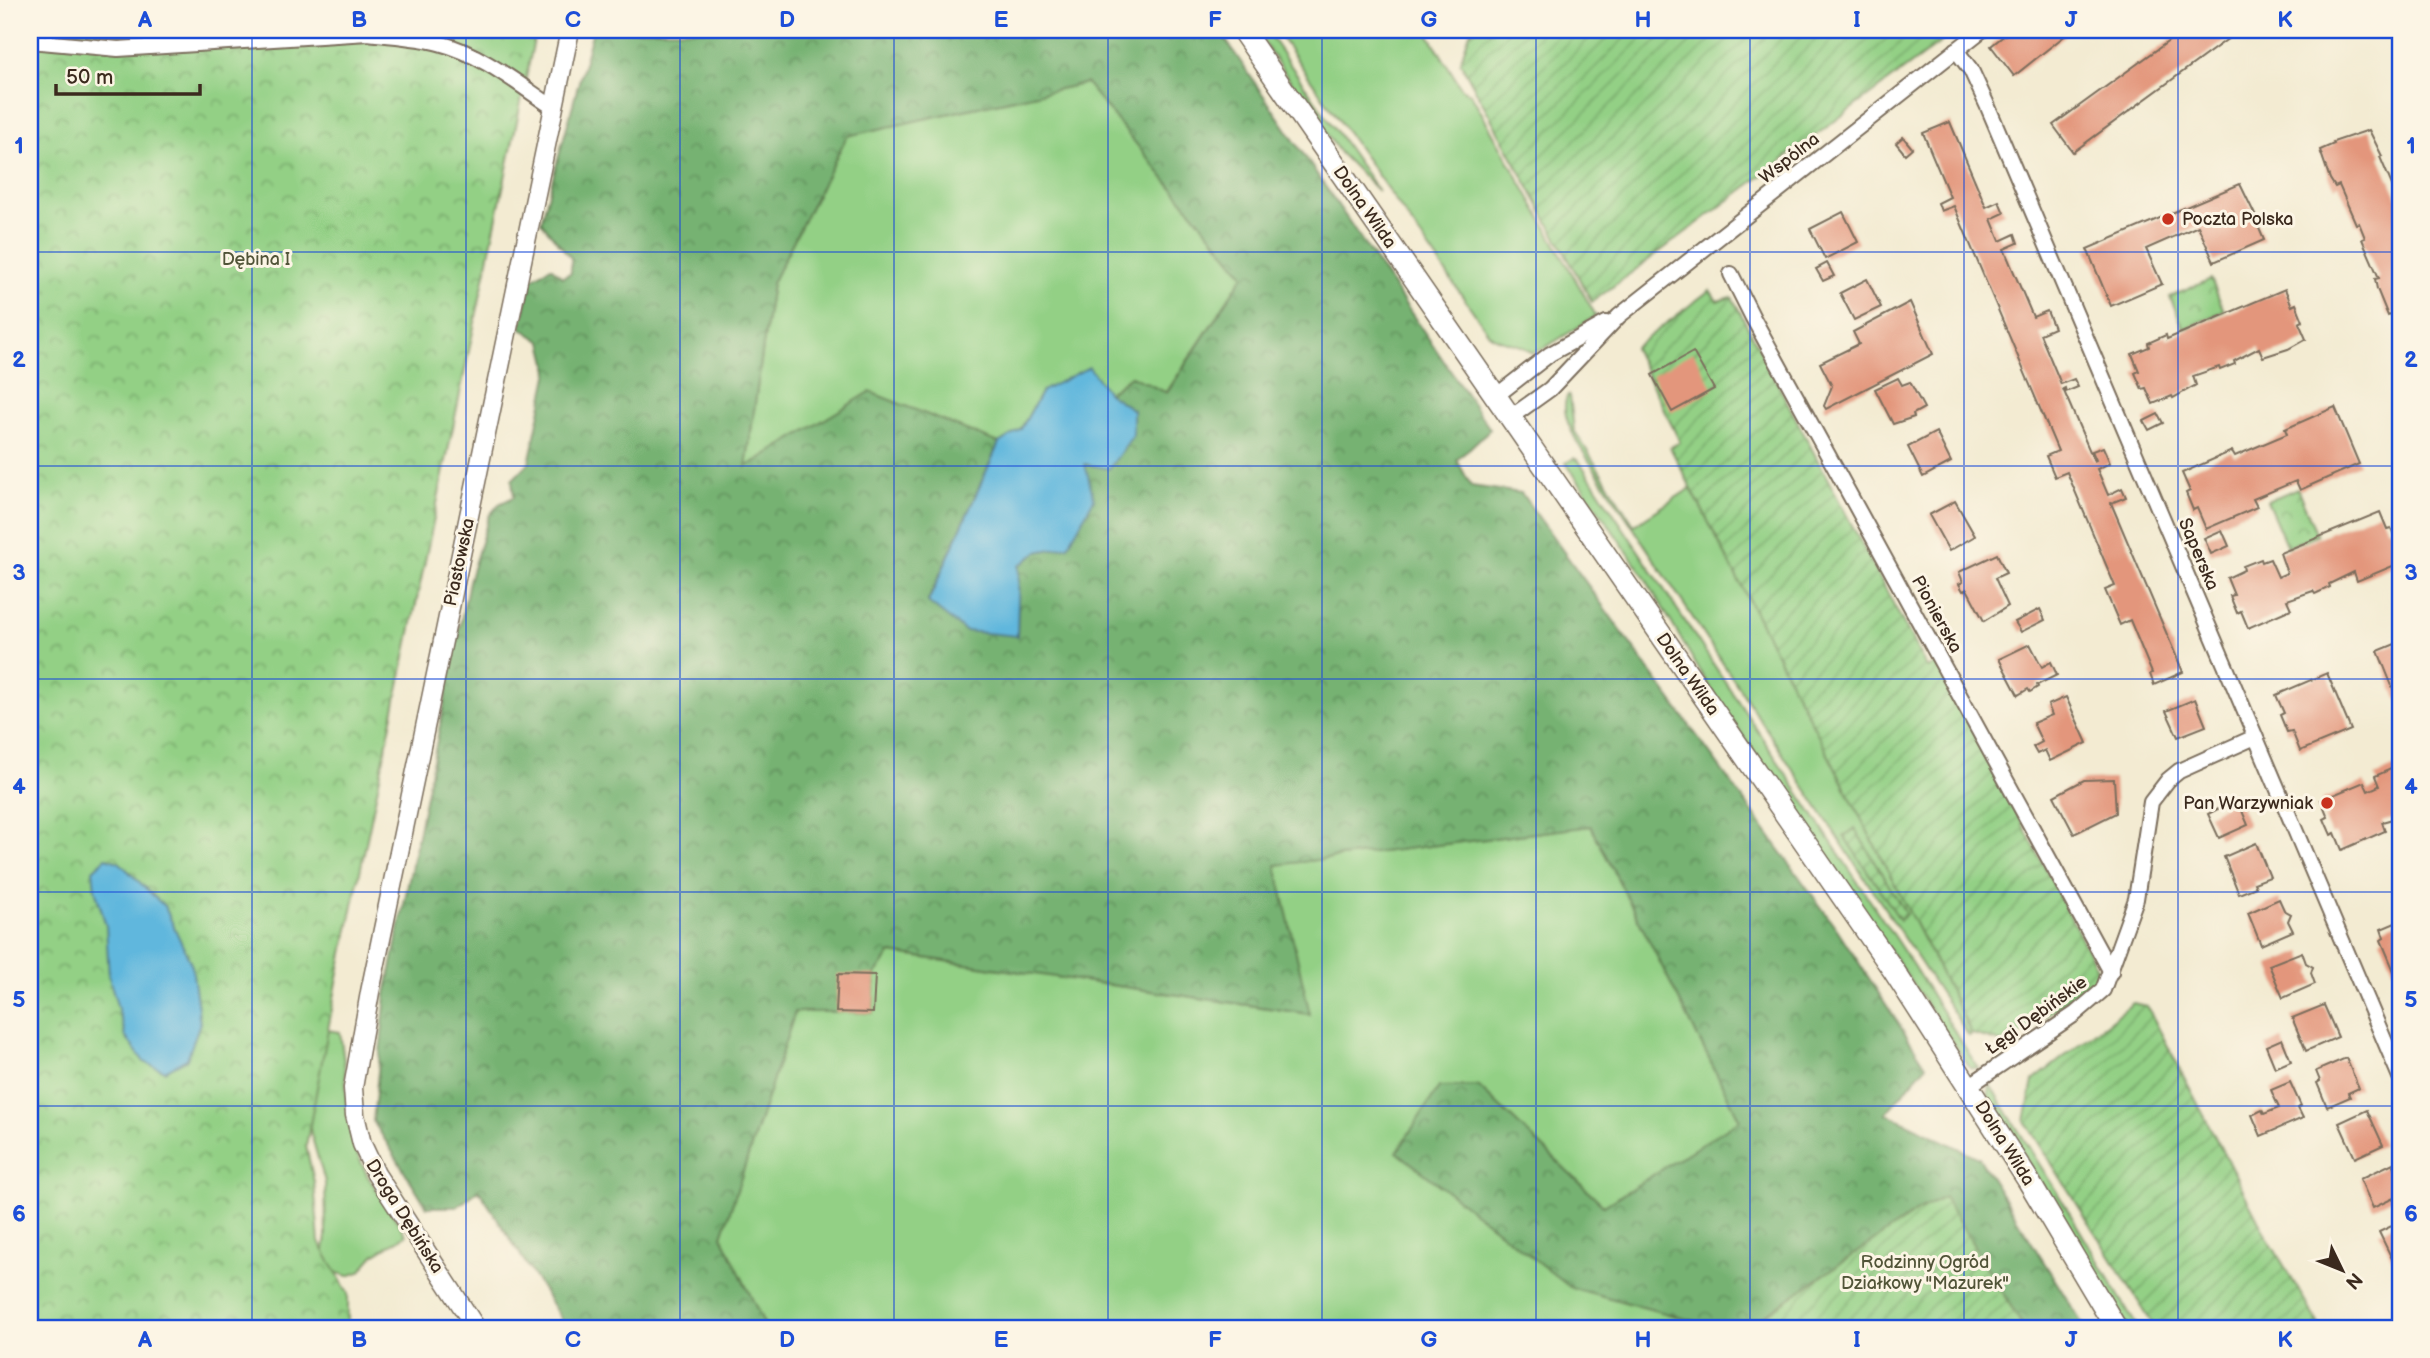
<svg xmlns="http://www.w3.org/2000/svg" width="2430" height="1358" viewBox="0 0 2430 1358" font-family="'Balsamiq Sans',sans-serif">
  <defs>
    <pattern id="forest-crowns" width="20" height="18" patternUnits="userSpaceOnUse" patternTransform="scale(1.75)"><rect width="20" height="18" fill="#76b272"/><path d="M2 6a3 3 0 1 1 6 0M12 15a3 3 0 1 1 6 0" fill="none" stroke="#62915d"/></pattern>
    <pattern id="park-crowns" width="20" height="18" patternUnits="userSpaceOnUse" patternTransform="scale(1.75)"><rect width="20" height="18" fill="#93d085"/><path d="M2 6a3 3 0 1 1 6 0M12 15a3 3 0 1 1 6 0" fill="none" stroke="#79a96c"/></pattern>
    <pattern id="garden-furrows" width="10" height="10" patternUnits="userSpaceOnUse" patternTransform="scale(1.75)"><rect width="10" height="10" fill="#93d085"/><path d="M-1 1l2-2M0 10L10 0M9 11l2-2" fill="none" stroke="#79a96c"/></pattern>
  </defs>
  <rect width="100%" height="100%" fill="#fcf5e5"/>
  <filter id="ink" filterUnits="userSpaceOnUse"><feTurbulence type="fractalNoise" baseFrequency=".0143" numOctaves="2"/><feDisplacementMap in="SourceGraphic" scale="14" xChannelSelector="R" yChannelSelector="G"/><feConvolveMatrix kernelMatrix="1 2 1 2 8 2 1 2 1" color-interpolation-filters="sRGB"/></filter>
  <filter id="wash" filterUnits="userSpaceOnUse"><feTurbulence type="fractalNoise" baseFrequency=".00686" numOctaves="4" result="noise"/><feDisplacementMap in="SourceGraphic" scale="28" xChannelSelector="R" yChannelSelector="G"/><feGaussianBlur stdDeviation="1.57" result="paint"/><feColorMatrix in="noise" values="0 0 0 0 0 0 0 0 0 0 0 0 0 0 0 0 0 1.4 0 .05"/><feComposite in="paint" operator="in"/></filter>
  <g filter="url(#wash)">
    <rect width="100%" height="100%" fill="#f3ebd2"/>
    <!-- grass -->
    <g fill="#93d085" stroke="#677d52" stroke-width="2" fill-rule="evenodd">
      <polygon points="1255,30 1266,30 1378,191 1340,153"/>
      <path d="M 1276,30 L 1426,30 L 1462,89 L 1471,94 L 1596,316 L 1546,347 L 1532,353 C 1521,341 1502,345 1489,334 Z"/>
      <polygon points="1087,83 1244,275 1166,393 1131,376 1108,393 1042,391 1021,429 999,443 870,392 746,467 772,283 846,136"/>
      <path d="M 1568,395 L 1570,396 L 1574,430 L 1634,525 L 1691,488 L 1972,1034 L 1969,1036 L 1580,447 C 1572,433 1559,410 1568,395 ZM 1855,830 L 1906,914 L 1845,836 Z"/>
      <polygon points="1574,458 1579,461 1912,964 1978,1068 1971,1068 1967,1063 1708,685 1644,576 1566,463"/>
      <polygon points="1591,826 1740,1120 1604,1206 1478,1086 1570,1287 1719,1328 766,1328 722,1236 795,1011 873,1013 875,975 890,953 1309,1014 1275,865"/>
      <polygon points="291,1025 340,1032 346,1077 346,1111 353,1144 367,1175 406,1235 374,1255 360,1272 348,1276 331,1271 323,1257 326,1236 325,1182 311,1134"/>
      <polygon points="1990,1085 2063,1202 2138,1328 2128,1328 1988,1096"/>
    </g>
    <!-- forest -->
    <path fill="url(#forest-crowns)" stroke="#586e48" stroke-width="2" fill-rule="evenodd" d="M 593,30 L 1219,30 L 1490,429 L 1457,460 L 1471,486 L 1521,493 L 1837,929 L 1926,1066 L 1886,1113 L 1979,1158 L 2085,1328 L 2024,1328 L 1944,1198 L 1919,1210 L 1746,1328 L 1719,1328 L 1570,1287 L 1397,1152 L 1439,1087 L 1478,1086 L 1604,1206 L 1740,1120 L 1591,826 L 1276,865 L 1310,1014 L 891,953 L 875,975 L 836,1012 L 795,1012 L 722,1236 L 766,1328 L 567,1328 L 479,1190 L 457,1207 L 427,1207 L 373,1121 L 386,994 L 469,581 L 489,516 L 499,504 L 514,497 L 512,480 L 529,463 L 549,371 L 542,342 L 521,328 L 532,279 L 551,267 L 562,277 L 571,273 L 571,258 L 541,222 ZM 1086,83 L 1244,275 L 1167,393 L 1131,376 L 1108,393 L 1133,410 L 1085,464 L 1068,545 L 1037,552 L 1019,566 L 1017,636 L 928,601 L 999,443 L 870,392 L 746,467 L 772,283 L 847,136 Z"/>
    <!-- park -->
    <g fill="url(#park-crowns)" stroke="#677d52" stroke-width="2">
      <polygon points="30,30 536,30 337,982 306,1146 314,1182 319,1242 348,1293 348,1328 30,1328"/>
      <polygon points="2211,279 2224,311 2184,329 2170,297"/>
      <polygon points="2297,488 2317,535 2287,547 2267,501"/>
    </g>
    <!-- garden -->
    <g fill="url(#garden-furrows)" stroke="#677d52" stroke-width="2">
      <polygon points="1471,30 1957,30 1592,302 1460,62"/>
      <polygon points="1710,290 1717,301 1732,297 1927,668 1939,663 2098,970 2095,980 2007,1044 1972,1034 1670,447 1680,442 1634,348"/>
      <polygon points="1855,829 1906,914 1900,920 1844,836"/>
      <polygon points="2133,1003 2147,1006 2267,1237 2321,1328 2155,1328 2025,1121 2033,1081"/>
      <polygon points="1944,1197 2024,1328 1746,1328 1919,1210"/>
    </g>
    <!-- water -->
    <g fill="#61b7dd" stroke="#4e707e" stroke-width="2">
      <polygon points="1089,367 1108,393 1133,410 1133,435 1109,469 1085,464 1094,499 1068,546 1037,552 1019,566 1017,636 965,631 928,602 999,443 1021,429 1042,391"/>
      <polygon points="106,858 119,862 165,907 192,966 200,1023 187,1059 165,1071 144,1062 126,1037 109,977 106,926 95,889 93,870"/>
    </g>
    <g id="blocks">
      <!-- building -->
      <g fill="#e3967b">
        <polygon points="2011,30 2072,30 2014,76 1991,46"/>
        <polygon points="2184,30 2240,30 2073,152 2053,125"/>
        <polygon points="1950,122 1986,207 1999,201 2004,213 1991,219 2000,241 2015,234 2018,243 2004,249 2033,317 2047,311 2054,328 2040,334 2061,384 2074,379 2078,387 2066,392 2065,388 2063,389 2094,461 2096,460 2092,451 2103,447 2110,463 2097,469 2108,495 2122,488 2126,497 2111,503 2183,672 2154,685 2150,674 2152,673 2130,620 2120,625 2105,590 2115,586 2067,472 2055,477 2046,456 2058,451 1954,206 1941,211 1938,203 1950,197 1923,133"/>
        <polygon points="2369,130 2382,156 2380,157 2400,204 2400,311 2388,316 2377,289 2375,279 2379,278 2362,239 2365,238 2359,223 2356,224 2339,185 2335,187 2330,179 2320,150 2334,144 2333,142"/>
        <polygon points="1903,137 1912,148 1905,154 1896,143"/>
        <polygon points="2240,184 2257,219 2255,219 2264,240 2214,262 2198,226 2146,249 2162,284 2111,306 2087,249"/>
        <polygon points="1843,212 1858,242 1825,259 1810,229"/>
        <polygon points="1827,263 1834,276 1823,281 1816,269"/>
        <polygon points="1867,279 1881,307 1854,320 1840,293"/>
        <polygon points="2285,289 2292,306 2296,304 2303,321 2299,323 2306,339 2288,349 2263,357 2259,348 2234,361 2235,364 2220,370 2219,367 2193,376 2196,385 2173,398 2172,396 2153,404 2146,388 2142,389 2135,373 2139,371 2132,354 2149,347 2148,343 2166,335 2167,339"/>
        <polygon points="1910,302 1933,354 1826,409 1824,406 1832,386 1820,363 1859,344 1853,332"/>
        <polygon points="1693,352 1714,389 1672,412 1652,375"/>
        <polygon points="1898,378 1902,385 1910,382 1924,408 1913,414 1914,417 1893,424 1875,389"/>
        <polygon points="2335,407 2359,464 2300,490 2296,481 2253,499 2257,507 2206,529 2197,508 2193,510 2186,493 2190,491 2182,473 2232,451 2235,456 2287,434 2285,429"/>
        <polygon points="2158,414 2163,423 2149,430 2144,421"/>
        <polygon points="1936,432 1951,462 1923,477 1908,447"/>
        <polygon points="1955,501 1975,536 1949,551 1929,515"/>
        <polygon points="2380,512 2387,529 2391,528 2398,544 2394,546 2400,563 2357,581 2354,572 2329,584 2330,587 2315,594 2313,591 2287,600 2291,609 2248,628 2241,611 2237,613 2230,596 2234,595 2227,578 2244,570 2243,566 2261,559 2262,562 2270,559 2278,577 2287,573 2280,553"/>
        <polygon points="2222,530 2229,546 2211,554 2204,538"/>
        <polygon points="1997,554 2006,573 1995,578 2008,606 1984,621 1967,589 1963,591 1959,584 1963,582 1959,572"/>
        <polygon points="2040,609 2045,620 2021,632 2015,622"/>
        <polygon points="2400,642 2400,706 2378,651"/>
        <polygon points="2030,644 2042,667 2051,662 2057,675 2037,685 2038,687 2030,692 2028,689 2018,695 1999,659"/>
        <polygon points="2327,673 2351,730 2300,751 2292,731 2287,732 2280,715 2284,713 2276,695"/>
        <polygon points="2066,697 2087,743 2050,761 2045,750 2037,754 2033,747 2042,742 2033,723 2052,715 2048,705"/>
        <polygon points="2195,699 2206,726 2178,737 2166,711"/>
        <polygon points="2400,765 2400,817 2382,822 2385,831 2342,850 2335,833 2331,835 2324,819 2328,817 2321,800 2364,782 2368,791 2379,786 2375,776"/>
        <polygon points="2114,779 2116,813 2074,834 2054,796 2084,780"/>
        <polygon points="2237,799 2248,825 2219,838 2208,814"/>
        <polygon points="2256,843 2270,877 2254,883 2256,887 2239,894 2224,857"/>
        <polygon points="2279,899 2284,910 2291,914 2288,921 2293,931 2261,945 2248,913"/>
        <polygon points="2400,921 2400,968 2394,971 2381,940 2384,938 2381,929"/>
        <polygon points="2302,952 2306,963 2313,967 2311,973 2315,984 2283,998 2269,965"/>
        <polygon points="838,974 875,975 873,1013 836,1012"/>
        <polygon points="2324,1005 2338,1037 2306,1051 2292,1018"/>
        <polygon points="2282,1039 2291,1061 2275,1068 2266,1046"/>
        <polygon points="2346,1058 2359,1088 2348,1093 2350,1097 2327,1107 2317,1083 2320,1081 2316,1071"/>
        <polygon points="2290,1082 2301,1106 2298,1108 2303,1118 2261,1136 2252,1115 2262,1110 2264,1114 2279,1108 2271,1090"/>
        <polygon points="2367,1110 2383,1145 2355,1158 2339,1123"/>
        <polygon points="2393,1163 2400,1177 2400,1195 2373,1208 2360,1179"/>
        <polygon points="2400,1222 2400,1267 2397,1269 2379,1232"/>
      </g>
    </g>
  </g>
  <g filter="url(#ink)">
    <use href="#blocks" fill-opacity="0" stroke="#7b6e5d" stroke-width="2"/>
    <g fill="none" stroke-linecap="round" stroke-linejoin="round">
      <!-- minor casing -->
      <g stroke="#7b6e5d" stroke-width="18">
        <g id="minor">
          <path d="M 30,41 L 118,49 L 368,33 C 392,36 417,37 439,43 C 482,54 518,84 554,108"/>
          <polyline points="1956,50 1971,70 1988,107 2400,1077"/>
          <polyline points="1731,274 1753,318 2111,972"/>
          <polyline points="1496,396 1550,354 1606,323"/>
          <polyline points="1511,417 1550,389 1619,316 1982,30"/>
          <polyline points="1969,1086 2075,1014 2103,990 2136,899 2151,802 2168,780 2179,771 2255,737"/>
        </g>
      </g>
      <!-- tertiary casing -->
      <g stroke="#7b6e5d" stroke-width="21">
        <polyline id="tertiary" points="476,1328 376,1174 362,1144 355,1115 353,1088 370,992 570,30"/>
      </g>
      <!-- secondary casing -->
      <g stroke="#7b6e5d" stroke-width="24">
        <polyline id="secondary" points="1242,30 1894,971 2028,1180 2116,1328"/>
      </g>
      <!-- minor -->
      <use href="#minor" stroke="#fff" stroke-width="14"/>
      <!-- tertiary -->
      <use href="#tertiary" stroke="#fff" stroke-width="18"/>
      <!-- secondary -->
      <use href="#secondary" stroke="#fff" stroke-width="21"/>
    </g>
  </g>
  <!-- grid -->
  <path fill="none" stroke="#1d4ed8" stroke-width="2" stroke-opacity="0.55" d="M 252,30 L 252,1328M 466,30 L 466,1328M 680,30 L 680,1328M 894,30 L 894,1328M 1108,30 L 1108,1328M 1322,30 L 1322,1328M 1536,30 L 1536,1328M 1750,30 L 1750,1328M 1964,30 L 1964,1328M 2178,30 L 2178,1328M 30,252 L 2400,252M 30,466 L 2400,466M 30,679 L 2400,679M 30,892 L 2400,892M 30,1106 L 2400,1106"/>
  <!-- markers -->
  <g fill="#c8321e" stroke="#fcf5e5" stroke-width="2.5">
    <circle cx="2168" cy="219" r="7"/>
    <circle cx="2327" cy="803" r="7"/>
  </g>
  <g text-anchor="middle" stroke-width="6" stroke-linejoin="round" paint-order="stroke">
    <!-- street labels -->
    <g font-size="18" fill="#3b2a1e" stroke="#fcf5e5">
      <text transform="translate(1789 158) rotate(-38)" y="6">Wspólna</text>
      <text transform="translate(1365 207) rotate(55)" y="6">Dolna Wilda</text>
      <text transform="translate(2199 554) rotate(67)" y="6">Saperska</text>
      <text transform="translate(459 562) rotate(-78)" y="6">Piastowska</text>
      <text transform="translate(1937 614) rotate(61)" y="6">Pionierska</text>
      <text transform="translate(1688 674) rotate(55)" y="6">Dolna Wilda</text>
      <text transform="translate(2036 1015) rotate(-36)" y="6">Łęgi Dębińskie</text>
      <text transform="translate(2005 1143) rotate(58)" y="6">Dolna Wilda</text>
      <text transform="translate(405 1216) rotate(58)" y="6">Droga Dębińska</text>
    </g>
    <!-- poi labels -->
    <g font-size="18" fill="#3b2a1e" stroke="#fcf5e5" text-anchor="start">
      <text x="2182" y="225">Poczta Polska</text>
      <text x="2313" y="809" text-anchor="end">Pan Warzywniak</text>
    </g>
    <!-- park labels -->
    <g font-size="18" fill="#515438" stroke="#fcf5e5">
      <text x="256" y="265">Dębina I</text>
      <text x="1925" y="1268">Rodzinny Ogród<tspan x="1925" dy="21">Działkowy "Mazurek"</tspan></text>
    </g>
  </g>
  <!-- margin -->
  <rect width="2430" height="1358" fill="none" stroke="#fcf5e5" stroke-width="77"/>
  <!-- north arrow -->
  <g transform="translate(2342 1270) rotate(133)" stroke="#fcf5e5" stroke-width="5" paint-order="stroke">
  <path d="M0-5L12 26L0 18L-12 26Z" fill="#3b2a1e"/>
  <text y="-10" font-size="19" font-weight="bold" text-anchor="middle" fill="#3b2a1e">N</text>
  </g>
  <!-- scale -->
  <path d="M56 84v10h144v-10" fill="none" stroke="#3b2a1e" stroke-width="3.5"/>
  <text x="66" y="84" font-size="21" fill="#3b2a1e" stroke="#fcf5e5" stroke-width="5" paint-order="stroke">50 m</text>
  <rect x="38" y="38" width="2354" height="1282" fill="none" stroke="#1d4ed8" stroke-width="2.5"/>
  <g font-size="23" text-anchor="middle" font-weight="bold" fill="#1d4ed8">
    <text x="145" y="27">A</text>
    <text x="359" y="27">B</text>
    <text x="573" y="27">C</text>
    <text x="787" y="27">D</text>
    <text x="1001" y="27">E</text>
    <text x="1215" y="27">F</text>
    <text x="1429" y="27">G</text>
    <text x="1643" y="27">H</text>
    <text x="1857" y="27">I</text>
    <text x="2071" y="27">J</text>
    <text x="2285" y="27">K</text>
    <text x="19" y="153">1</text>
    <text x="2411" y="153">1</text>
    <text x="19" y="367">2</text>
    <text x="2411" y="367">2</text>
    <text x="19" y="580">3</text>
    <text x="2411" y="580">3</text>
    <text x="19" y="794">4</text>
    <text x="2411" y="794">4</text>
    <text x="19" y="1007">5</text>
    <text x="2411" y="1007">5</text>
    <text x="19" y="1221">6</text>
    <text x="2411" y="1221">6</text>
    <text x="145" y="1347">A</text>
    <text x="359" y="1347">B</text>
    <text x="573" y="1347">C</text>
    <text x="787" y="1347">D</text>
    <text x="1001" y="1347">E</text>
    <text x="1215" y="1347">F</text>
    <text x="1429" y="1347">G</text>
    <text x="1643" y="1347">H</text>
    <text x="1857" y="1347">I</text>
    <text x="2071" y="1347">J</text>
    <text x="2285" y="1347">K</text>
  </g>
</svg>
